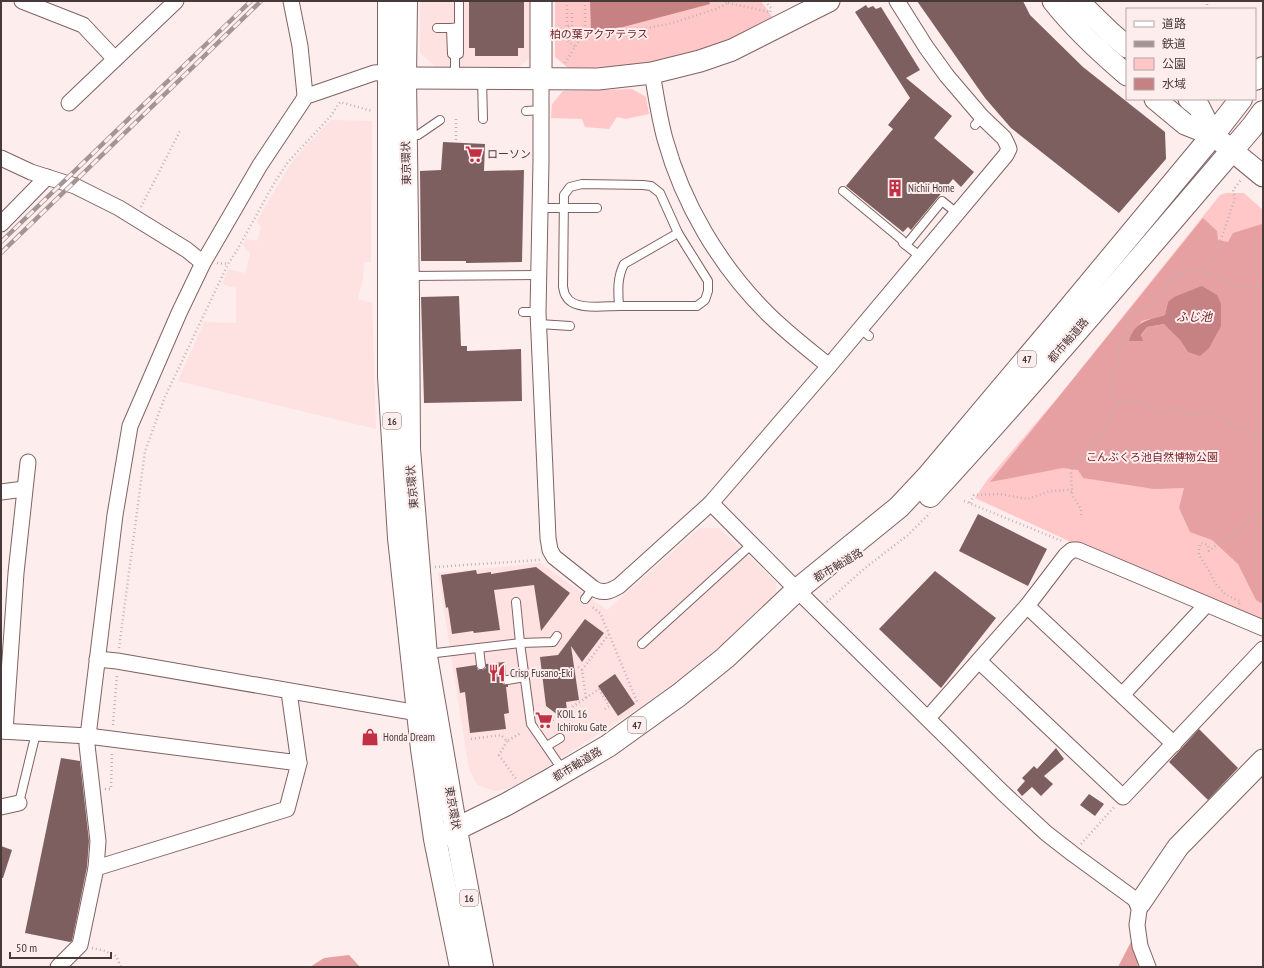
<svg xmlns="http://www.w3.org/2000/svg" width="1264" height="968" viewBox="0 0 1264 968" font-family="'PT Sans Narrow','Noto Sans JP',sans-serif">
  <rect width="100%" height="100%" fill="#fdeded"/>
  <!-- built -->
  <g fill="#fee1e1">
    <polygon points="420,1 530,1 530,57 519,67 436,67 420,53"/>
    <polygon points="331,120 372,121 371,262 364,262 363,279 358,299 372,303 376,429 178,381 204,322 236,323 236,288 222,284 228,269 245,273 250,254 243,245 246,239 257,241 261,227 257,221 289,166 304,148"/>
    <polygon points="699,528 719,528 776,582 776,592 726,640 685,675 642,706 545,768 513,787 494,791 477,785 469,769 438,573 540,563 607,610"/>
  </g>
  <!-- green -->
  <g fill="#ffc7c7">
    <path d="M 555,1 L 761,1 L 776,22 C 739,38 703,55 663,62 C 632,68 599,67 568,68 L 555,57 Z"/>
    <polygon points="632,89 646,97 649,114 626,119 617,117 609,129 585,127 582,119 551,118 552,104 563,91"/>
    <polygon points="1226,193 1244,193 1263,210 1263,623 1145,576 975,498 988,479 1060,395 1220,195"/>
  </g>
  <!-- forest -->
  <g fill="#e6a0a1" fill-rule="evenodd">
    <path d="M 1203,218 L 1217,231 L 1218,240 L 1228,242 L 1233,233 L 1262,224 L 1263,225 L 1263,604 L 1256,600 L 1238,564 L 1212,540 L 1190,532 L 1179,508 L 1184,488 L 1154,489 L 1083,478 L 1078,470 L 1063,468 L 990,482 ZM 1168,302 L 1188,352 L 1180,340 L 1165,324 L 1147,327 L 1141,336 L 1142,341 L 1132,333 L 1142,321 L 1165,315 Z"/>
    <polygon points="1134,936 1138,967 1118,967"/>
    <polygon points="349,955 360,967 310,967 324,958"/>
  </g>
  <!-- water -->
  <g fill="#c68283">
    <polygon points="590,1 709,1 710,4 623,27 591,31"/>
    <path d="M 1202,286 L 1217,295 L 1221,304 L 1221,326 L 1209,348 L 1200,356 L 1188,352 L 1180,340 L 1164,324 L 1147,327 L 1141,335 L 1143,341 L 1129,341 C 1135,321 1148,320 1165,315 L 1168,302 L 1174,297 Z"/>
  </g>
  <!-- building -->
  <g fill="#7e5f5f">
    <polygon points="469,1 524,1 524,48 518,48 518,56 475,56 475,48 469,48"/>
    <polygon points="917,1 1023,1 1030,15 1083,67 1165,132 1166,159 1119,213 1011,128 985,98"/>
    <polygon points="866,5 868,8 873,6 876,9 881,7 920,70 906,78 952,116 934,138 974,172 961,187 953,179 911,230 908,227 903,232 846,186 893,129 888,125 910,98 855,12"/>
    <polygon points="443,142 485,144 484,171 524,170 522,262 466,263 466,261 421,261 420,171 441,170"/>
    <polygon points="459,296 461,346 467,346 467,351 521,349 522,401 424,403 421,297"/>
    <polygon points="978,514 1047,549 1028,586 959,551"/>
    <polygon points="536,567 570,593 541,631 534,585 494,590 500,630 474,633 473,631 452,634 448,607 446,608 441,575 476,570 477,574 491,572 491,574"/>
    <polygon points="935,571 996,618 941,688 879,629"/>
    <polygon points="585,619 604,633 582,662 571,646 579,700 566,702 567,710 558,715 546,706 540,657 558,655"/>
    <polygon points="505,662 506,675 503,676 502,681 503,684 508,685 508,687 506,687 509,713 504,714 506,729 470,733 465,692 460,693 456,668 476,665 478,670 482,670 486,668 486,664"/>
    <polygon points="615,674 635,704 618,716 598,686"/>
    <polygon points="1199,729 1238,768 1208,800 1169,762"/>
    <polygon points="1056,748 1064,759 1044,776 1053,784 1041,796 1032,787 1022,796 1017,790 1025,781 1022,778 1034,766 1037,769"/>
    <polygon points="61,758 80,761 89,841 87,867 72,941 70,942 25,933"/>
    <polygon points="1089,794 1104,804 1095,816 1080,805"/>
    <polygon points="1,846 12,850 3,878 1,878"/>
  </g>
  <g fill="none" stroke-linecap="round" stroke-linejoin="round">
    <!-- lane casing -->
    <g stroke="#826262" stroke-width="10">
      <g id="lane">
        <polyline points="437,28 451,28 452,54 455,56 455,77"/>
        <polyline points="451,28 459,27 459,1"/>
        <polyline points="455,56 459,54 459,27"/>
        <polyline points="482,79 483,119"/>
        <polyline points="526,111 541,110"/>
        <polyline points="975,125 982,117"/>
        <polyline points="407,136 418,135 440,120"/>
        <path d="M 582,184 L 643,185 L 651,186 L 660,193 L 678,233 L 624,264 C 617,278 618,291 619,306 C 604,306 573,311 566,296 C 564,294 564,290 563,287 L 564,195 L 570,187 Z"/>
        <polyline points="843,191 902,240 903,243 921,257"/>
        <polyline points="540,208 597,208"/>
        <polyline points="906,245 942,201 958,214"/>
        <polyline points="409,276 538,275"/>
        <polyline points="619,306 697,306 705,300 708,291 708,281 678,233"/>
        <polyline points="523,312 538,312"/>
        <polyline points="539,324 570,326"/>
        <polyline points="861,329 869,336"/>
        <polyline points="585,599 593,588"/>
        <polyline points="557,636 553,642 520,643 531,724 564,772"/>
        <polyline points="642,644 752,544"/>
        <polyline points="479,648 481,665"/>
        <polyline points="427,656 436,653 520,643 516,602"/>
        <polyline points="507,680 525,677"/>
        <polyline points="547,746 560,738"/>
        <polyline points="19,803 36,733"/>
      </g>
    </g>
    <!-- street casing -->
    <g stroke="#826262" stroke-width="17">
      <g id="street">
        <polyline points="22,1 83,25 115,59"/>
        <path d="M 652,73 C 656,95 659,117 665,139 C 683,204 719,265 767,313 C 786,332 808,349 829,366"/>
        <path d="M 541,79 L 541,161 L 538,312 L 548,538 L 550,550 L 554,557 L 593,588 C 602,594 609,592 619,586 L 711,503 L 829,366 L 1006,155 L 1009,149 L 1007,144 L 1004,138 L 982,117 L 947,76 L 926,47 L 897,1"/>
        <polyline points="305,95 310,95 374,73 388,72"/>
        <polyline points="69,103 176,1"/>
        <polyline points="1,158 31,172 75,186 119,208 187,250 203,263"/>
        <polyline points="1,224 47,177"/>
        <polyline points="1,492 24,489"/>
        <polyline points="711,503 806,599 1002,792 1046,833 1073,854 1140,903 1137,925 1140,946 1148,967"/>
        <polyline points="1027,606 1174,744"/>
        <polyline points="97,659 117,661 418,713 427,716"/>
        <polyline points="979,661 1123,797 1263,649"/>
        <polyline points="1122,695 1206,605"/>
        <polyline points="928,718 1027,606 1066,555 1072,550 1078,550 1263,628"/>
        <polyline points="1,731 88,736 299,763"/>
        <polyline points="5,731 16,573 28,462"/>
        <polyline points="1,807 19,803"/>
        <polyline points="96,868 287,809 299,763 289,692"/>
        <polyline points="58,967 80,945 96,868 98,841 87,745 88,736 115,515 130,426 179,313 203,263 260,165 304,99 305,95 300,46 291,1"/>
      </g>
    </g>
    <!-- secondary casing -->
    <g stroke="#826262" stroke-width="23">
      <g id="secondary">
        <path d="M 1053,1 C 1075,29 1100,52 1127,75"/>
        <polyline points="1078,1 1111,33 1127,47"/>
        <polyline points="405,78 598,79 652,73 700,61 732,50 829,1"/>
        <polyline points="541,79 541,1"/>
        <polyline points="1155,99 1185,124 1213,135 1263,176"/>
        <polyline points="1189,99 1199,107 1213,135"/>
        <polyline points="1140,903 1178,847 1263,760"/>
      </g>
    </g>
    <!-- primary casing -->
    <g stroke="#826262" stroke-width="24">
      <g id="primary">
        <polyline points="1255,79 1263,68"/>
        <path d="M 930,496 C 1040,376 1146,251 1252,127 L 1263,112"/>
        <polyline points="440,837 507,804 550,780 608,746 679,695 725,658 797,590 899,507 928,476 1056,324 1213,135 1241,99"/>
      </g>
    </g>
    <!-- highway casing -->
    <g stroke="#826262" stroke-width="24">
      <g id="highway">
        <polyline points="389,1 389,376 399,538 422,749 435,839 461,967"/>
        <polyline points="406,1 405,78 408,298 409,449 426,656 456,830 482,967"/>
      </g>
    </g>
    <!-- path -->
    <g stroke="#c2b3b3" stroke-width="2.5" stroke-dasharray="1 3" stroke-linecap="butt">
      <polyline points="567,1 567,40 575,47"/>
      <polyline points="585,1 585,31 591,34 624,32 669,24 716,9 728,3 726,1"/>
      <polyline points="765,1 771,8 770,13"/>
      <polyline points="728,3 770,12"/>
      <polyline points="1207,9 1207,1"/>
      <polyline points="568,26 572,26 572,10"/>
      <polyline points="565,63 585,31"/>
      <polyline points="456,119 456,143"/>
      <polyline points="141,207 181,129"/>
      <polyline points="217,263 228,264"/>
      <polyline points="1207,274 1224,231 1235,198 1233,190 1241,180"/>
      <polyline points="1118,403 1109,391 1110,380 1113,372 1119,362 1118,351 1122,338 1127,329 1130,317 1134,312 1145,309 1152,305 1167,285 1180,275 1187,271 1196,269 1237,286 1254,287 1263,284"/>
      <polyline points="1118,403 1130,399 1161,413 1171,408 1188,415 1197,412 1211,410 1223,417 1237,428 1263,437"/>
      <polyline points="964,501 1062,541"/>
      <polyline points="970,503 974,495 999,494 1028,499 1050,491 1068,490 1072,492"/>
      <polyline points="1081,515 1081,509 1073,497 1072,492 1071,472 1074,464 1104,432 1118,403"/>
      <polyline points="435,567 540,560"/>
      <polyline points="827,602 865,568 908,535 930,513"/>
      <polyline points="1239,604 1240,601 1226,595 1215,583 1211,574 1199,555 1199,547 1201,543 1208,545 1209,551 1218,544 1237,533 1246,524 1254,519 1257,514 1263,517"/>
      <polyline points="609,634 638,704"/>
      <polyline points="119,648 145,451 164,399 228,264 236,252 273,185 288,162 330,117 340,102 372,111"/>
      <polyline points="578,667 582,670 586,698"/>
      <polyline points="582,670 609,634 600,613 591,606"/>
      <polyline points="545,723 553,720 599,689 609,706 605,709"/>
      <polyline points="113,725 117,674"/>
      <polyline points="471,739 501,735 507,741 521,733"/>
      <polyline points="507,741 499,755 516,779"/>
      <polyline points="105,789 111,789 112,752"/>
      <polyline points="1081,844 1115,806"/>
      <polyline points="92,948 105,951 116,956 121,967"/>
      <polyline points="1125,967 1129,958"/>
    </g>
    <!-- lane -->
    <use href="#lane" stroke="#fff" stroke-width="8"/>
    <!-- street -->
    <use href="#street" stroke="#fff" stroke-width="15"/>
    <!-- secondary -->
    <use href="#secondary" stroke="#fff" stroke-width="21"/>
    <!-- primary -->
    <use href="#primary" stroke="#fff" stroke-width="22"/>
    <!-- highway -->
    <use href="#highway" stroke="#fff" stroke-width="22"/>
    <!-- rail casing -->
    <g stroke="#a49595" stroke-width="4.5">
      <g id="rail">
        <polyline points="1,242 251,1"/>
        <polyline points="1,253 261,1"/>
      </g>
    </g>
    <!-- rail -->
    <use href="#rail" stroke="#fdeded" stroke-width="3" stroke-dasharray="9" stroke-linecap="butt"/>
  </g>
  <!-- icons -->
  <defs>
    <g id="supermarket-bare" transform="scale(1.38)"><path d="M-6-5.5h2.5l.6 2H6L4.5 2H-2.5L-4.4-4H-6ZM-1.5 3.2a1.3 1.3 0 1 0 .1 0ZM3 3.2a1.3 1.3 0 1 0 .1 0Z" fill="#c13044" stroke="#fdeded" stroke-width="2.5" paint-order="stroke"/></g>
    <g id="building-bare" transform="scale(1.38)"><path d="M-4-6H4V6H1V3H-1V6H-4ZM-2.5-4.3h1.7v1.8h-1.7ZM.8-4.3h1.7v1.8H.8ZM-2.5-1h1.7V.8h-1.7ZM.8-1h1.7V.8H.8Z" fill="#c13044" stroke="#fdeded" stroke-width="2.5" paint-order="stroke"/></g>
    <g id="restaurant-bare" transform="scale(1.38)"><path d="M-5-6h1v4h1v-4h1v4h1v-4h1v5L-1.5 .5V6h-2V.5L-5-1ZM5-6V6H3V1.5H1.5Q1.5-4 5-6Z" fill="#c13044" stroke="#fdeded" stroke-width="2.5" paint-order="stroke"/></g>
    <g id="shop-bare" transform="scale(1.38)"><path d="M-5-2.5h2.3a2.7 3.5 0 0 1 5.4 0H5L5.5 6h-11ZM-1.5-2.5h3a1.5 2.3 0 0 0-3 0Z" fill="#c13044" stroke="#fdeded" stroke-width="2.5" paint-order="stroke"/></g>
  </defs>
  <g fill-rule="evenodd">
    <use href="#supermarket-bare" x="474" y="154"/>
    <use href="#building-bare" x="895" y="188"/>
    <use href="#restaurant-bare" x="497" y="673"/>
    <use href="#supermarket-bare" x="544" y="720"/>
    <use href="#shop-bare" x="370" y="737"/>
  </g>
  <g text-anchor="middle" stroke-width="4" stroke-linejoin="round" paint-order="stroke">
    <!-- shield labels -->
    <g fill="#fdeded" stroke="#7e6f6f" stroke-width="1">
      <rect x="1018" y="351" width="18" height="16" rx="3"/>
      <rect x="383" y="413" width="18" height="16" rx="3"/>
      <rect x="628" y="717" width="18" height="16" rx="3"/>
      <rect x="460" y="890" width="18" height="16" rx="3"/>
    </g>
    <g font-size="10" font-weight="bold" fill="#473939">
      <text x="1027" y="363">47</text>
      <text x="392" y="425">16</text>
      <text x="637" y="729">47</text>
      <text x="469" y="902">16</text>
    </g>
    <!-- park labels -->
    <g font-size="11" fill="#76252c" stroke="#fdeded">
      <text x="599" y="38">柏の葉アクアテラス</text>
      <text x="1152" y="461">こんぶくろ池自然博物公園</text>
    </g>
    <!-- poi labels -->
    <g font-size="11" fill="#473939" stroke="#fdeded" text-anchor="start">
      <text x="487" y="158">ローソン</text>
      <text x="908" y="192">Nichii Home</text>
      <text x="510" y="677">Crisp Fusano-Eki</text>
      <text x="557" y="718">KOIL 16<tspan x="557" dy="13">Ichiroku Gate</tspan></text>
      <text x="383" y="741">Honda Dream</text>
    </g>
    <!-- street labels -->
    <g font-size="11" fill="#473939" stroke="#fdeded">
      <text transform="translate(406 163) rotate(-91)" y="4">東京環状</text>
      <text transform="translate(1068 340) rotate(-49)" y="4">都市軸道路</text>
      <text transform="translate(412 487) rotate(-95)" y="4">東京環状</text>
      <text transform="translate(838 565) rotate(-30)" y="4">都市軸道路</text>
      <text transform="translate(577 764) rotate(-31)" y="4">都市軸道路</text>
      <text transform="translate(453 808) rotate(80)" y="4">東京環状</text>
    </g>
    <!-- water labels -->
    <g font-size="12" font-style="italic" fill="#6c1b24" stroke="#fdeded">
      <text x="1194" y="321">ふじ池</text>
    </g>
  </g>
  <!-- border -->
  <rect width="1264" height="968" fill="none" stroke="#473939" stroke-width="4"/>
  <!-- legend -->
  <rect x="1126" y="8" width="130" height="92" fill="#fdeded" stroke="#b4a5a5"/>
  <rect x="1134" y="21" width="20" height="6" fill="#ffffff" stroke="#b4a5a5"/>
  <text x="1162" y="28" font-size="12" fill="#473939">道路</text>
  <rect x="1134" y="41" width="20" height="6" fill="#a49595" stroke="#b4a5a5"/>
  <text x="1162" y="48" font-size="12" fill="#473939">鉄道</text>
  <rect x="1134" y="58" width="20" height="12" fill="#ffc7c7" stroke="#b4a5a5"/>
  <text x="1162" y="68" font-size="12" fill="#473939">公園</text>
  <rect x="1134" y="78" width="20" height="12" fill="#c68283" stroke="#b4a5a5"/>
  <text x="1162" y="88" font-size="12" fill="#473939">水域</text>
  <!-- scale -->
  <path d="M10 952v6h101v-6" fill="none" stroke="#473939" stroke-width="2"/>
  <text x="16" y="952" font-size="12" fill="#473939" stroke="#fdeded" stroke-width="3" paint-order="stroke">50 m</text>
</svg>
